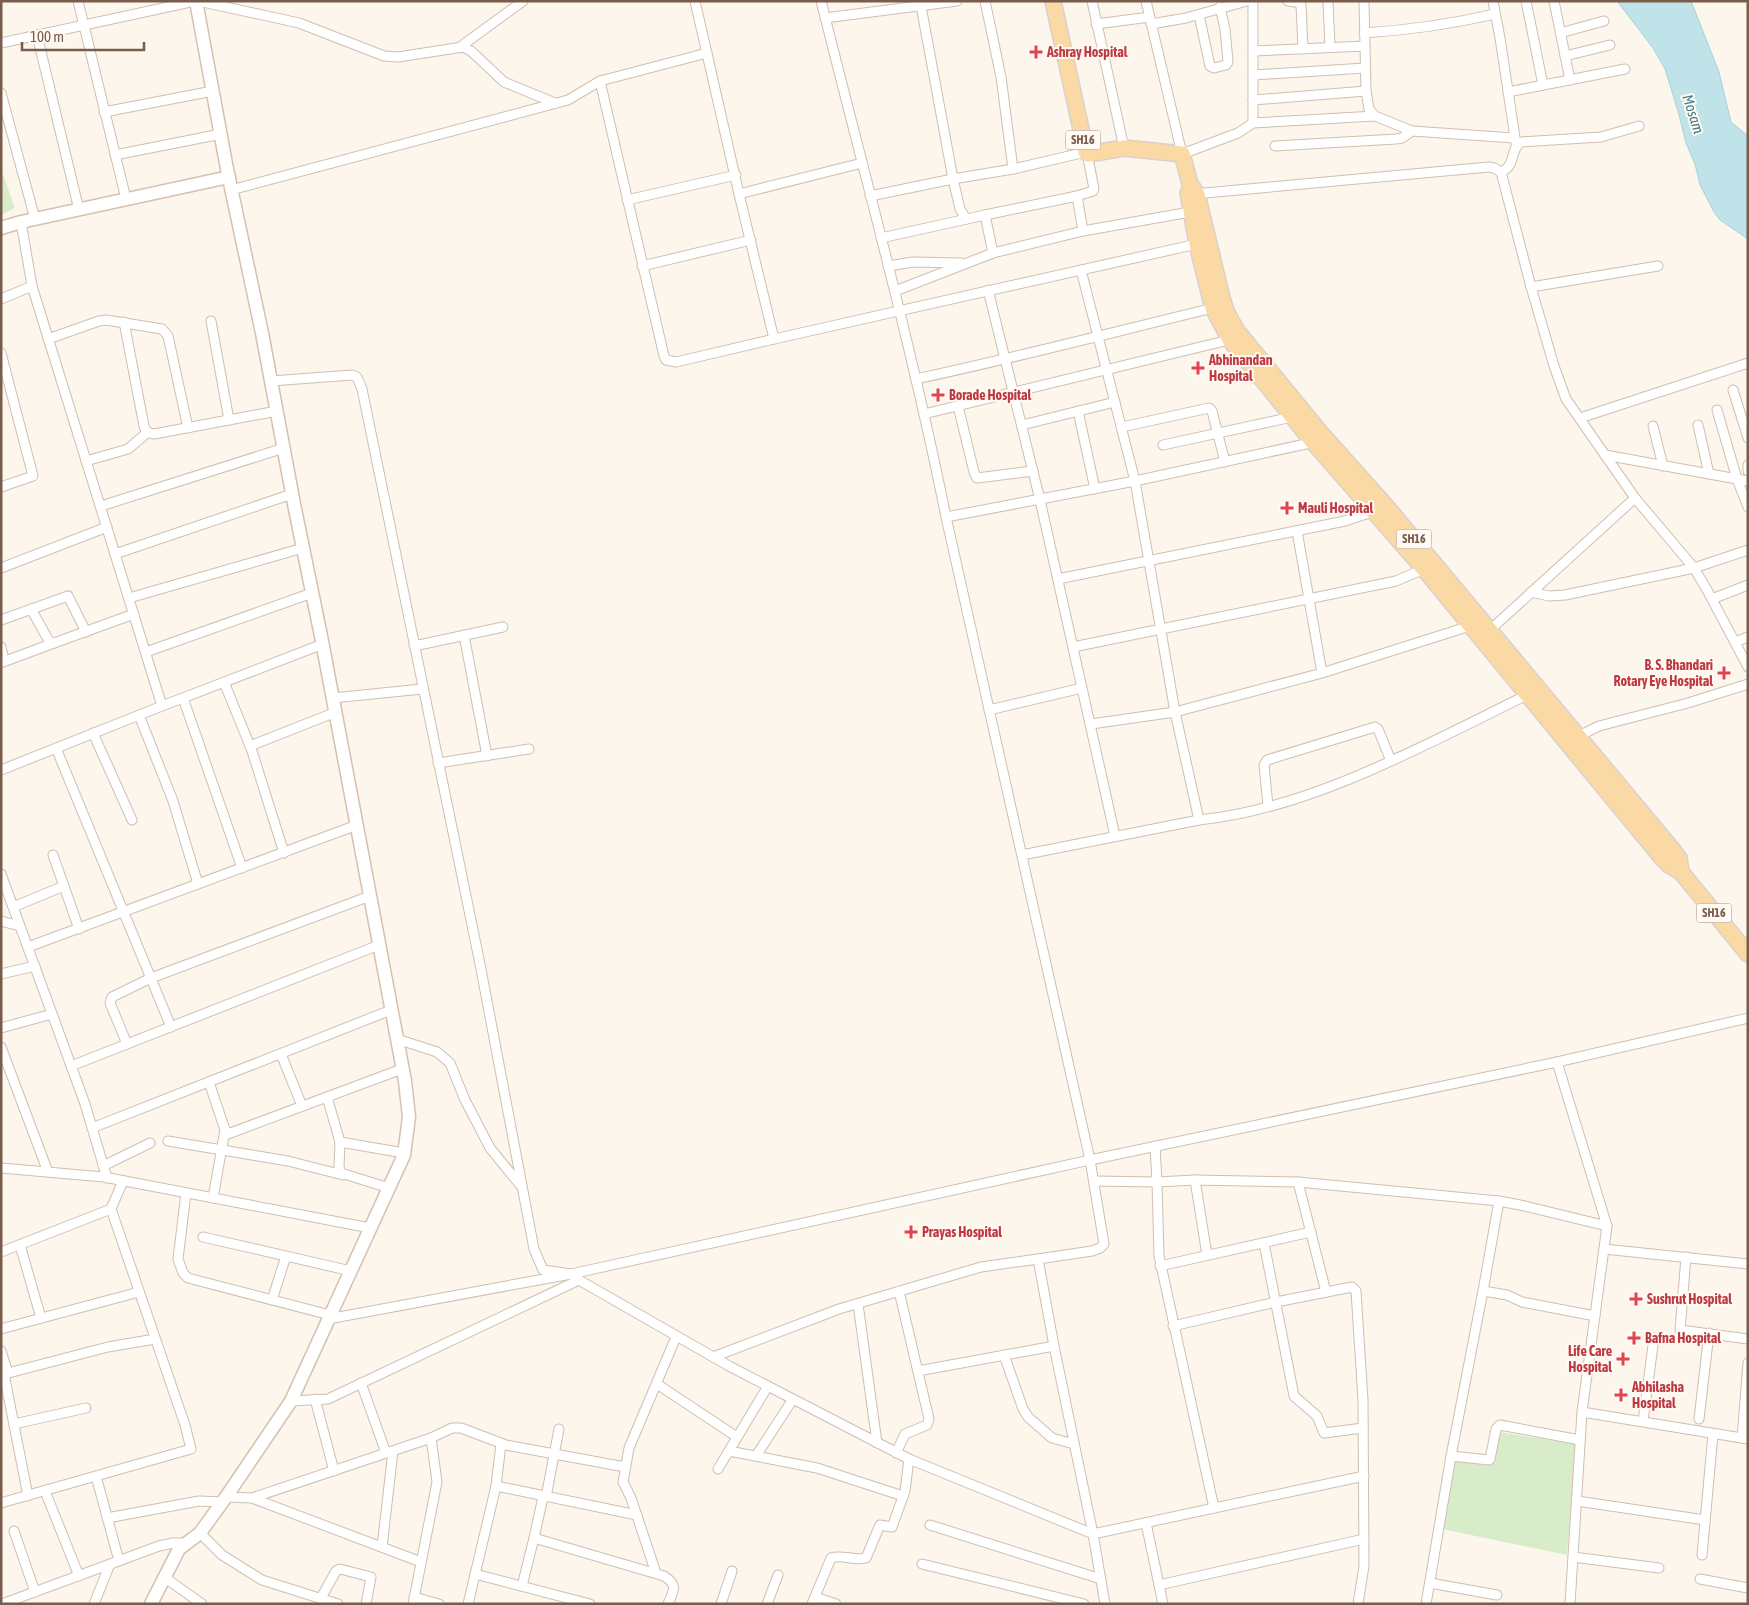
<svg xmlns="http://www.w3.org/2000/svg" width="1749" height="1605" viewBox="0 0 1749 1605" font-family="'Asap Condensed',sans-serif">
  <rect width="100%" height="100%" fill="#fdf6ec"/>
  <!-- green -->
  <g fill="#d8ecc9">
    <polygon points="1,169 15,208 1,215"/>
    <polygon points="1499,1432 1576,1444 1567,1555 1442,1529 1451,1460 1484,1465 1493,1455"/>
  </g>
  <!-- water -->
  <polygon fill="#bfe3e8" stroke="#a5d3da" points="1617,1 1691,1 1719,72 1731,122 1748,136 1748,239 1720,220 1714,212 1700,185 1695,164 1686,143 1678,111 1665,69 1653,48"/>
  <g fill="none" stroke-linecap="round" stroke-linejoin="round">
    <!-- street casing -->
    <g stroke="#d1beb0" stroke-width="11">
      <g id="street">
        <polyline points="78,1 126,199"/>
        <polyline points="198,1 299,23 384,56 398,57 463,47 471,51 504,82 555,103"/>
        <polyline points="695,1 739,194 774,339 1197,244"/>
        <path d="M 821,1 C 864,173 911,343 946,517 L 1090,1160 L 1557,1062 L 1748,1018"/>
        <polyline points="985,1 1001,77 1013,169"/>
        <polyline points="1092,1 1124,148"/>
        <polyline points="1146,1 1182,154 1238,133 1253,123 1375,116"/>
        <polyline points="1288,1 1296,2 1301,5 1303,49"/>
        <polyline points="1328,1 1330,47"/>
        <polyline points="1364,1 1366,91 1369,109 1375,116 1412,131 1514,138"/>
        <polyline points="1493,1 1500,38 1516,144"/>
        <polyline points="1526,1 1543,85"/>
        <polyline points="1554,1 1570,80"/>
        <polyline points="921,6 953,179 1013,169 1086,152"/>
        <polyline points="1199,15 1210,66 1214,68 1226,65 1228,62 1225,29 1220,7"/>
        <polyline points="825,18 957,1"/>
        <polyline points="1096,24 1150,17"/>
        <polyline points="1151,24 1186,18 1247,1"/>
        <path d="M 1364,33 C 1409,30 1452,24 1495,14"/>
        <polyline points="1560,33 1604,21"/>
        <polyline points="37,35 79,210"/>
        <polyline points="1,43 195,1"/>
        <polyline points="460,47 523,1"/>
        <polyline points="1253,51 1365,46"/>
        <polyline points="1565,56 1610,45"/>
        <polyline points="1253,75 1365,68"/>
        <polyline points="600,81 664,356 666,360 676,362 774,339"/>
        <polyline points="1508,92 1625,69"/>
        <polyline points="1,93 35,219"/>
        <polyline points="1253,100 1366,91"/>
        <polyline points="104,112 213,91"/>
        <polyline points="1253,123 1253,1"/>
        <polyline points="1275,146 1396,139 1402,138 1412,131"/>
        <polyline points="115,155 221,134"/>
        <path d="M 1501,172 C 1517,165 1509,150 1521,142 L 1601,137 L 1639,126"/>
        <polyline points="231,190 568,100 600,81 707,53"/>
        <polyline points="739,194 862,163"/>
        <polyline points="1194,194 1489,167 1494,168 1501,172 1531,287 1554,366 1566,399 1635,498 1694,568 1707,590 1748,667"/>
        <polyline points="870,196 953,179 960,209 966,219"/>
        <polyline points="627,200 736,175"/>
        <polyline points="21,222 32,286 162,706"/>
        <polyline points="1083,231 1077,196 1093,191 1094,189 1087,153"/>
        <polyline points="881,238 985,215"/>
        <polyline points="993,253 985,215 1077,196"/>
        <polyline points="642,266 751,240"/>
        <polyline points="888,266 913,262 961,263"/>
        <polyline points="1531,287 1658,266"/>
        <polyline points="988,290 1040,500 1115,836"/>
        <polyline points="895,291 993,253 1083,231 1190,212"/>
        <polyline points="1,299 32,286"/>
        <polyline points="211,321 229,420"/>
        <path d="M 124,322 L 144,426 C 146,432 148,433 154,434 L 277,411"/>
        <polyline points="48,339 99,321 106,320 162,329 168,336 188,428"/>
        <polyline points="1,353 33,476 1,487"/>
        <path d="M 916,379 C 1015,358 1114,332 1213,308"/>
        <polyline points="271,381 352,375 357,377 362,389 480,964 534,1249 543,1270 571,1274 579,1280 729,1366 909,1459 1093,1534 1105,1604"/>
        <polyline points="1733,390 1748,438"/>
        <polyline points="958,406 974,472 977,478 1033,471"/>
        <polyline points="1717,410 1737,479 1748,507"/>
        <polyline points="1078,411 1095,489"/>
        <polyline points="924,414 1233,339"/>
        <polyline points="1580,418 1748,363"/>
        <polyline points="1022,425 1115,402"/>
        <polyline points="1698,425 1709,474"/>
        <polyline points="1653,426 1663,466"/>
        <polyline points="1122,427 1209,408 1212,411 1225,462"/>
        <polyline points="1163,445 1292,417"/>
        <polyline points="1605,455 1748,481"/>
        <polyline points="86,461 128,449 148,432"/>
        <polyline points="1748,465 1748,471"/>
        <polyline points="101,506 284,448"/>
        <polyline points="946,517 1135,481 1315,442"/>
        <polyline points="1297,531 1322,673"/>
        <polyline points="115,554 292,494"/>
        <polyline points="1,568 107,527"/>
        <polyline points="1058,579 1345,521 1378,510"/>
        <polyline points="1531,592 1549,596 1565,595 1694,568 1748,550"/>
        <polyline points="129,598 303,548"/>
        <polyline points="1712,599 1748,585"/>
        <polyline points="31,609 49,641 54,643 134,614"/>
        <polyline points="1,620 68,596 86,632"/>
        <polyline points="1490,630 1635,498"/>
        <polyline points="464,635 487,756"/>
        <polyline points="1735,642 1748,637"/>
        <polyline points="414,646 503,627"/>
        <polyline points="1,647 4,660 1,662"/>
        <polyline points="1073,647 1396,581 1426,568"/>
        <polyline points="146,652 312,593"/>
        <polyline points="3,662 54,643"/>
        <polyline points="224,682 252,751 284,853"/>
        <polyline points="183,698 242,868"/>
        <polyline points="333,698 422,689"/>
        <polyline points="989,710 1082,688"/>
        <polyline points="139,715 173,801 198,884"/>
        <polyline points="1091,724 1175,712 1322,673 1470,626"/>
        <polyline points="93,733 132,820"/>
        <polyline points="1575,738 1599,726 1688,703 1748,684"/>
        <polyline points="250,746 336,712"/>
        <polyline points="56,748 171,1027"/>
        <polyline points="438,763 529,749"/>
        <polyline points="1,770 162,706 323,644"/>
        <polyline points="1268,806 1264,765 1267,760 1375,727 1378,729 1391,761"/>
        <path d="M 1199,820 C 1312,809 1430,742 1531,693"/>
        <polyline points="53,855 79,929"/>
        <polyline points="1022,855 1199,820 1175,712 1135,481 1081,270"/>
        <polyline points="1,874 85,1104 107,1178"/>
        <polyline points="13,907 64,886"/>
        <polyline points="1,921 20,926"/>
        <polyline points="28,947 357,825"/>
        <polyline points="1,974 35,966"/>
        <polyline points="1,1028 52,1014"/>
        <polyline points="397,1039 437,1052 450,1063 465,1100 490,1148 521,1186"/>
        <polyline points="127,1044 110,1003 112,997 151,978 370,896"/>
        <polyline points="1,1047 48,1172"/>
        <polyline points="281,1054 302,1106"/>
        <polyline points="1557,1062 1607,1226 1582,1412"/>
        <polyline points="71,1066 379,945"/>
        <polyline points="209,1082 225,1130 213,1198"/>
        <polyline points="327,1097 340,1142 339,1167 341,1173 389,1188"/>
        <polyline points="92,1128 391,1010"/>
        <polyline points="225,1135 402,1069"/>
        <polyline points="168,1141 288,1161 343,1175"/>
        <polyline points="340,1142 404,1153"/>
        <polyline points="1155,1146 1157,1182 1159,1256 1214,1508"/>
        <polyline points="103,1166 150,1143"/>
        <polyline points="1,1168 104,1177 370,1228"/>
        <polyline points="1195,1180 1207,1255"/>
        <polyline points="1094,1181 1157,1182 1195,1180 1298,1182 1499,1201 1525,1206 1607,1226"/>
        <polyline points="1298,1182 1326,1292"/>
        <polyline points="186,1193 178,1259 183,1273 188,1278 330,1315"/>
        <polyline points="203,1237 351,1271"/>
        <polyline points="1264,1243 1294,1396 1317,1416 1324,1433 1363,1428"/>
        <polyline points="20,1245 41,1318"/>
        <polyline points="1604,1249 1748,1264"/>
        <polyline points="1,1252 111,1209"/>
        <polyline points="1686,1257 1680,1330 1748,1339"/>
        <polyline points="1160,1266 1311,1232"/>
        <polyline points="1483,1291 1507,1295 1522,1302 1595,1316"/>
        <polyline points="272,1300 286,1256"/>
        <polyline points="858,1304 877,1443"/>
        <polyline points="328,1319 571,1274 1090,1160 1104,1244 1100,1248 1092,1251 1038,1259 1054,1346 1093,1534 1364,1476"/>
        <polyline points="1173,1326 1276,1302 1352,1287 1356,1291 1363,1400 1364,1566 1358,1604"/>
        <polyline points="1,1329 139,1292"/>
        <polyline points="1,1351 8,1373"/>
        <polyline points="1004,1355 1023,1409 1028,1417 1052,1438 1074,1444"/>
        <polyline points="713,1357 839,1309 981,1267 1038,1259"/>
        <polyline points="918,1371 1054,1346"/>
        <polyline points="4,1374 28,1496"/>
        <polyline points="1,1375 108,1347 155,1339"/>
        <polyline points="361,1383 386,1453"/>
        <polyline points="657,1384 737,1437"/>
        <polyline points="315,1399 334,1471"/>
        <polyline points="291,1401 328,1399 579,1280"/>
        <polyline points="1699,1419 1709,1333"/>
        <polyline points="1643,1421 1654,1338"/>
        <polyline points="14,1424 86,1408"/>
        <polyline points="431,1438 452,1428 461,1428 506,1445 625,1467"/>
        <polyline points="1742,1438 1748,1363"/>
        <polyline points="729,1451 817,1468 903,1496"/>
        <polyline points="896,1453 905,1434 927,1425 929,1419 899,1291"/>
        <polyline points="756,1456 793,1399"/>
        <polyline points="1451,1456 1483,1291 1499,1201"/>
        <polyline points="718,1469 768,1386"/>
        <polyline points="96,1476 119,1561"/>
        <polyline points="496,1486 501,1444"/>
        <polyline points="45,1491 79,1576"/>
        <polyline points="226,1497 252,1498 431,1438 437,1482 413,1604"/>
        <path d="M 543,1497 L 534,1538 L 664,1576 C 678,1585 674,1590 668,1604"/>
        <polyline points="546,1497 559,1429"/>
        <polyline points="252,1498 421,1562"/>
        <polyline points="1577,1501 1705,1520"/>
        <polyline points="1,1503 191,1449 185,1425 111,1209 123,1181"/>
        <polyline points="107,1518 199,1501 223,1502"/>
        <polyline points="1146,1523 1163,1604"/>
        <polyline points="930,1525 1101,1579"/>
        <polyline points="14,1531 35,1592"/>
        <polyline points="200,1533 222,1555 262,1580 338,1604"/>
        <polyline points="382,1547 393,1451"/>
        <polyline points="1702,1555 1713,1434"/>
        <polyline points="1573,1557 1659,1568"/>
        <polyline points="922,1564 1084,1604"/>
        <polyline points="656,1573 631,1498 623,1482 629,1448 676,1337"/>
        <polyline points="475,1574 590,1604"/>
        <polyline points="164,1577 202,1604"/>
        <polyline points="1700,1579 1748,1588"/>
        <polyline points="1430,1583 1497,1595"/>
        <polyline points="1159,1585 1364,1539"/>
        <polyline points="522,1586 534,1538"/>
        <polyline points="414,1597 439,1604"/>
        <polyline points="815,1597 836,1604"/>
        <polyline points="321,1598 336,1571 340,1569 371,1577 366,1604"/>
        <polyline points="2,1604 159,1546 173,1543 187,1543"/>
        <polyline points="94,1604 110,1564"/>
        <polyline points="468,1604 496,1486 637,1515"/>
        <polyline points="721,1604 732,1571"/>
        <polyline points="767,1604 778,1575"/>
        <path d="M 812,1604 L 831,1558 C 842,1554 854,1561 866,1558 L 880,1525 L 892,1527 L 905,1491 L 909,1459"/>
        <polyline points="1426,1604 1451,1456 1489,1460 1490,1459 1496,1429 1500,1425 1580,1440"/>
        <polyline points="1570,1604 1582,1412 1748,1439"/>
      </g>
    </g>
    <!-- secondary casing -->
    <g stroke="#d6c0b0" stroke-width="15">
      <g id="secondary">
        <polyline points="1,228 21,222 229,177"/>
        <polyline points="151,1604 179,1549 200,1533 226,1497 291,1401 404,1155 409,1117 405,1081 321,636 294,504 262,333 227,169 196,1"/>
      </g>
    </g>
    <!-- primary casing -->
    <g stroke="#dad1cd" stroke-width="18">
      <g id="primary">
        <polyline points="1053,1 1086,152 1088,154 1124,148 1182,154 1190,184 1197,194 1222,298 1227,313 1237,331 1319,431 1386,506 1672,849 1679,858 1681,872"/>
        <polyline points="1188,193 1197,244 1213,308 1230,340 1313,442 1424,569 1662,858 1669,865 1681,872 1748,954"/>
      </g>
    </g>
    <!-- street -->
    <use href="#street" stroke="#fff" stroke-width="9"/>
    <!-- secondary -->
    <use href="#secondary" stroke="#fff" stroke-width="12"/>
    <!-- primary -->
    <use href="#primary" stroke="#fbd9a5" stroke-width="15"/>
  </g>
  <!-- markers -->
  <g fill="#e0444e" stroke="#fffaf3" stroke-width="2">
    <path d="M1033.5 44.5h5v5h5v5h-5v5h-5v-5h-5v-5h5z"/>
    <path d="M1195.5 360.5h5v5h5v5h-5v5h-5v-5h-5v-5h5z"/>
    <path d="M935.5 387.5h5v5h5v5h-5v5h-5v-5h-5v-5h5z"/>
    <path d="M1284.5 500.5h5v5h5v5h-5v5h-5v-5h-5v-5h5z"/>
    <path d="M1721.5 665.5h5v5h5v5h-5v5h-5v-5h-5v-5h5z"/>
    <path d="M908.5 1224.5h5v5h5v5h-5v5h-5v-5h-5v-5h5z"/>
    <path d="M1633.5 1291.5h5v5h5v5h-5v5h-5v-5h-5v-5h5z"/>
    <path d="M1631.5 1330.5h5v5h5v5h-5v5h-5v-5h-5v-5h5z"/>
    <path d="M1620.5 1351.5h5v5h5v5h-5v5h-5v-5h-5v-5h5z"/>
    <path d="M1618.5 1387.5h5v5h5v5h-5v5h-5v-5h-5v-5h5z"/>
  </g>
  <g text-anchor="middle" stroke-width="4" stroke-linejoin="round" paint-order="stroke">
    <!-- shield labels -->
    <g fill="#fffaf3" stroke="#a28b7f" stroke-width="1">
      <rect x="1065.5" y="130.5" width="35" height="19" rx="4"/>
      <rect x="1396.5" y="529.5" width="35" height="19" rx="4"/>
      <rect x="1696.5" y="903.5" width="35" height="19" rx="4"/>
    </g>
    <g font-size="12" font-weight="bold" fill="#7a5c4d">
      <text x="1083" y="144">SH16</text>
      <text x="1414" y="543">SH16</text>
      <text x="1714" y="917">SH16</text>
    </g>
    <!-- health labels -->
    <g font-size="14" font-weight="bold" fill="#be3a42" stroke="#fffaf3" text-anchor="start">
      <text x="1047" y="57">Ashray Hospital</text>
      <text x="1209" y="365">Abhinandan<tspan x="1209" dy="16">Hospital</tspan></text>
      <text x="949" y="400">Borade Hospital</text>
      <text x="1298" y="513">Mauli Hospital</text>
      <text x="1713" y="670" text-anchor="end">B. S. Bhandari<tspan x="1713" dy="16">Rotary Eye Hospital</tspan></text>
      <text x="922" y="1237">Prayas Hospital</text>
      <text x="1647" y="1304">Sushrut Hospital</text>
      <text x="1645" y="1343">Bafna Hospital</text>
      <text x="1612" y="1356" text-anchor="end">Life Care<tspan x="1612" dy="16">Hospital</tspan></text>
      <text x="1632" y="1392">Abhilasha<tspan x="1632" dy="16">Hospital</tspan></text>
    </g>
    <!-- water labels -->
    <g font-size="15" font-style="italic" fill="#437c86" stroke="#fffaf3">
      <text transform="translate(1693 114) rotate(72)" y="5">Mosam</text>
    </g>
  </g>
  <!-- border -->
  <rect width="1749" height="1605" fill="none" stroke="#7a5c4d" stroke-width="5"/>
  <!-- scale -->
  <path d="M22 42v8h122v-8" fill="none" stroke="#7a5c4d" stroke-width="2.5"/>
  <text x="30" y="42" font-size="15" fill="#7a5c4d" stroke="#fffaf3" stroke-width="4" paint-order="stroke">100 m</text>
</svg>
